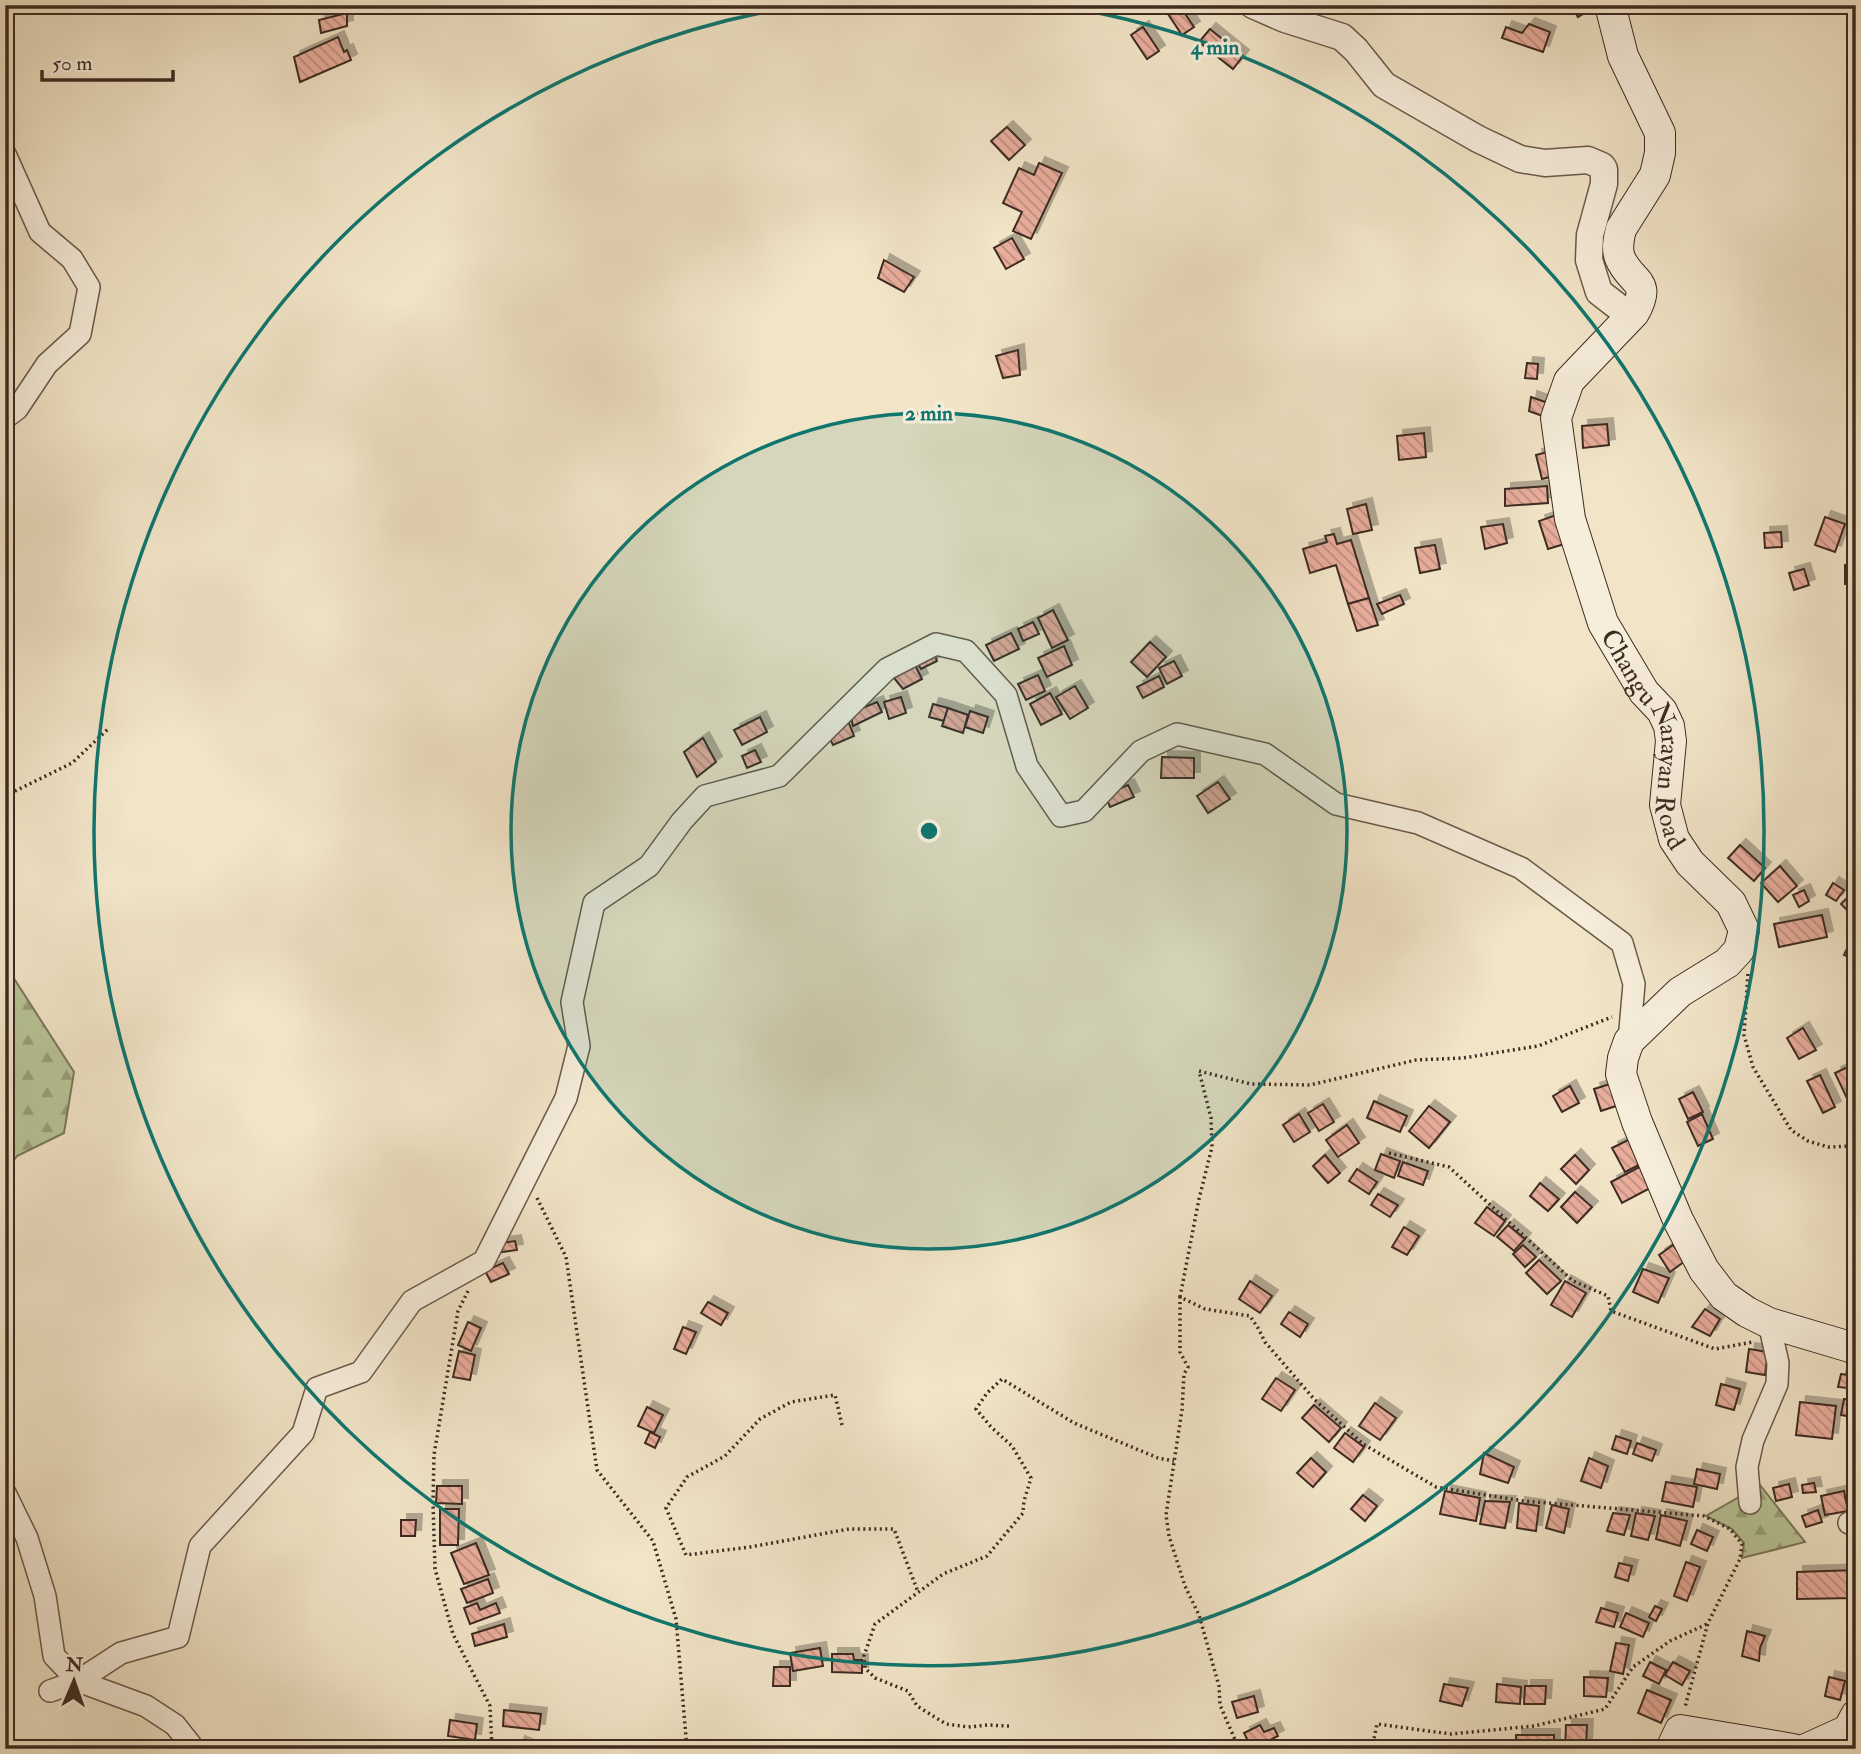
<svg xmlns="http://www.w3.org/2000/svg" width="1861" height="1754" viewBox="0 0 1861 1754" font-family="'IM FELL Double Pica',serif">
  <defs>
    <pattern id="forest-firs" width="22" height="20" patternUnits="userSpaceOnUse" patternTransform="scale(1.75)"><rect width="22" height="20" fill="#b8c497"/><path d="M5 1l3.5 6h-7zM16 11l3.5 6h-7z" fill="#979f7b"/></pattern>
    <pattern id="building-back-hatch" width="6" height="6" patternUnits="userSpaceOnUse" patternTransform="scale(1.75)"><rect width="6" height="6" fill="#e9ad9c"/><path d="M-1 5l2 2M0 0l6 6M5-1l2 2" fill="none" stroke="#be8d7f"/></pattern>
    <filter id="shadow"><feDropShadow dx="6" dy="-6" stdDeviation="0" flood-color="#0004"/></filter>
  </defs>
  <rect width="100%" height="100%" fill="#f1e4c7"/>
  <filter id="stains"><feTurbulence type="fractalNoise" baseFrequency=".00286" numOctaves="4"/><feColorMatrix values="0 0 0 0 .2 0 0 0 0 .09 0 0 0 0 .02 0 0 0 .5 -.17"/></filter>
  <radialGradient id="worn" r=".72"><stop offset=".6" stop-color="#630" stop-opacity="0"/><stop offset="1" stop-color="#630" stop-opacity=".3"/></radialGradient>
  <!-- forest -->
  <g fill="url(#forest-firs)" stroke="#7b785c" stroke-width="2">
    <polygon points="6,966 74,1072 64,1133 17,1156 5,1172"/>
    <polygon points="1760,1485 1805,1542 1742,1558 1744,1543 1732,1529 1706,1516"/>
  </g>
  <!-- building -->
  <g fill="url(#building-back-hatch)" stroke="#3e2b21" stroke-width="2" filter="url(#shadow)">
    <polygon points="1175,5 1179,5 1194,27 1182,35 1166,11"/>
    <polygon points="1571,5 1597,5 1578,17"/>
    <polygon points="347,13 347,26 321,33 319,20"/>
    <polygon points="1529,24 1550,32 1543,52 1502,38 1506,27 1522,33"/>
    <polygon points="1143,27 1159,51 1147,59 1131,35"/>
    <polygon points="1210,29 1243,56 1233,69 1199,42"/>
    <polygon points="338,37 344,52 347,50 351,60 300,82 294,57"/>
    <polygon points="1007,127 1025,145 1009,160 991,141"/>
    <polygon points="1039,163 1062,173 1031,239 1013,231 1022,212 1003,203 1019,168 1034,175"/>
    <polygon points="1012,238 1024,259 1006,269 994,248"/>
    <polygon points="884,260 914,277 904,292 878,278"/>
    <polygon points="1018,350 1020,375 1003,378 996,356"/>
    <polygon points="1527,363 1538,364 1537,379 1525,378"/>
    <polygon points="1531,397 1548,403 1545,417 1529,411"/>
    <polygon points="1607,424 1609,445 1583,448 1582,426"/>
    <polygon points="1424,433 1426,457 1399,460 1397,436"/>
    <polygon points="1555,450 1561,474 1542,479 1536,455"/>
    <polygon points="1547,486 1548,503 1505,506 1505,489"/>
    <polygon points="1366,504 1372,530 1353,534 1347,509"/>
    <polygon points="1562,513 1571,542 1548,549 1539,521"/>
    <polygon points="1825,517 1845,524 1835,552 1815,545"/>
    <polygon points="1503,524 1507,543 1485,549 1481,527"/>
    <polygon points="1781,532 1782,547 1765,548 1764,533"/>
    <polygon points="1334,534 1337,544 1351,540 1369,598 1348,604 1336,565 1310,573 1303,549 1327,542 1325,536"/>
    <polygon points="1435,545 1440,569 1420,573 1415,548"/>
    <polygon points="1856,564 1856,584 1845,584 1845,565"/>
    <polygon points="1804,569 1809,585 1794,590 1789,573"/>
    <polygon points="1400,595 1404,604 1382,614 1377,604"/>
    <polygon points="1369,598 1378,625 1357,631 1348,604"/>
    <polygon points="1053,610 1068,640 1052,648 1038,618"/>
    <polygon points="1033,622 1039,634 1023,641 1018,629"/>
    <polygon points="1011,633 1019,649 994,661 986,645"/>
    <polygon points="1150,642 1166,657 1147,677 1131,662"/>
    <polygon points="1064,646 1072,665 1047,677 1038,658"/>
    <polygon points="933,651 937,661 921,669 916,661"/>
    <polygon points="913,661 922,679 903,689 894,678 896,670"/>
    <polygon points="1174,661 1182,676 1167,684 1159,668"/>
    <polygon points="1038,675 1045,691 1026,700 1018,684"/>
    <polygon points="1159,676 1164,687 1143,698 1137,687"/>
    <polygon points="1075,686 1088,708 1070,719 1056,697"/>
    <polygon points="1050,693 1062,714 1041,725 1030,704"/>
    <polygon points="901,697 906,713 889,719 884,702"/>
    <polygon points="877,702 882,712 853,726 850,713"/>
    <polygon points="933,704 948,708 944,721 929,717"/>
    <polygon points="948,708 968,715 963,733 942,726"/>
    <polygon points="970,711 988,717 983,733 965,727"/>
    <polygon points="760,717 767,732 742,745 734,730"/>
    <polygon points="848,721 854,736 833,745 826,731"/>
    <polygon points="703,738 716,762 697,777 684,752"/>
    <polygon points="755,750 761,762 747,768 742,756"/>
    <polygon points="1162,757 1194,758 1194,778 1161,778"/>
    <polygon points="1218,782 1230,799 1208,813 1197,796"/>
    <polygon points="1128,785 1134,797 1110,807 1105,795"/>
    <polygon points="1740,845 1765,868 1754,881 1728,858"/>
    <polygon points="1780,866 1797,886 1778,902 1761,883"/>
    <polygon points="1833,883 1844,890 1836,901 1826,895"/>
    <polygon points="1804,890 1809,901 1799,907 1793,895"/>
    <polygon points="1854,891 1856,894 1856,919 1841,904"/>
    <polygon points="1822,915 1827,937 1779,947 1774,924"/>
    <polygon points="1856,930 1856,960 1844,955"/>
    <polygon points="1803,1028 1816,1050 1799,1059 1787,1038"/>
    <polygon points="1856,1063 1856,1107 1852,1109 1835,1073"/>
    <polygon points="1820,1075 1835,1107 1823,1113 1807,1081"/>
    <polygon points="1610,1084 1616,1106 1601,1111 1594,1089"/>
    <polygon points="1570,1086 1579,1103 1562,1112 1553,1096"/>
    <polygon points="1693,1092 1703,1112 1688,1119 1679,1099"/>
    <polygon points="1374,1101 1407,1116 1400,1132 1367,1118"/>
    <polygon points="1323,1104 1334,1122 1319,1131 1308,1113"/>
    <polygon points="1429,1106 1450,1122 1429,1148 1409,1131"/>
    <polygon points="1299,1114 1310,1132 1294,1142 1283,1125"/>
    <polygon points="1702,1114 1713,1139 1698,1146 1687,1122"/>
    <polygon points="1347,1125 1359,1143 1338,1157 1326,1140"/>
    <polygon points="1630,1139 1643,1163 1625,1172 1612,1148"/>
    <polygon points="1381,1154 1400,1161 1394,1178 1375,1170"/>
    <polygon points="1325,1155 1340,1173 1328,1183 1313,1166"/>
    <polygon points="1575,1155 1589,1170 1576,1184 1561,1169"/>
    <polygon points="1403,1162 1428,1171 1423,1185 1398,1176"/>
    <polygon points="1643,1165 1654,1186 1622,1203 1611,1182"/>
    <polygon points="1357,1169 1377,1182 1369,1194 1349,1181"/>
    <polygon points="1540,1183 1559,1199 1548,1211 1530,1196"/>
    <polygon points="1575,1192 1592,1207 1577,1223 1561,1207"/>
    <polygon points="1378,1194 1398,1205 1390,1217 1371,1205"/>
    <polygon points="1487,1207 1505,1221 1494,1236 1475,1223"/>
    <polygon points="1508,1225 1525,1239 1514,1251 1497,1237"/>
    <polygon points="1404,1227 1419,1236 1407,1255 1392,1247"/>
    <polygon points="515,1241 517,1250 502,1252 501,1243"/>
    <polygon points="1523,1245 1536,1257 1525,1267 1513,1254"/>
    <polygon points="1673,1245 1685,1261 1670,1272 1659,1255"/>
    <polygon points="1539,1260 1561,1281 1547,1294 1526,1273"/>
    <polygon points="503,1263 509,1274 491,1282 485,1271"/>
    <polygon points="1643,1269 1669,1278 1658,1303 1633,1292"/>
    <polygon points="1250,1281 1272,1296 1260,1313 1239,1299"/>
    <polygon points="1565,1281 1586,1293 1572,1317 1551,1305"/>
    <polygon points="708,1302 728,1313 721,1325 701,1313"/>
    <polygon points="1705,1309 1720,1319 1710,1336 1692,1327"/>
    <polygon points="1289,1312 1308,1324 1300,1337 1281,1324"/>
    <polygon points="468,1322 481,1328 471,1351 458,1345"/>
    <polygon points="683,1327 696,1332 686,1354 674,1349"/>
    <polygon points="1749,1349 1768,1352 1765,1375 1746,1372"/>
    <polygon points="459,1351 475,1355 470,1380 453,1377"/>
    <polygon points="1841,1374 1856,1376 1856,1389 1838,1387"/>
    <polygon points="1276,1378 1295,1390 1281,1411 1262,1399"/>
    <polygon points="1721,1384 1740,1389 1734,1410 1716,1405"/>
    <polygon points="1844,1399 1856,1401 1856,1418 1841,1415"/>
    <polygon points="1800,1402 1836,1406 1832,1439 1796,1435"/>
    <polygon points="1375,1403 1396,1418 1380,1440 1359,1426"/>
    <polygon points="1314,1405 1341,1428 1329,1442 1302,1418"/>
    <polygon points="647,1407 663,1415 654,1433 638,1426"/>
    <polygon points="650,1432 660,1437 655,1448 645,1443"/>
    <polygon points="1345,1433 1364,1447 1353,1462 1334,1448"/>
    <polygon points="1616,1436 1631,1441 1627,1454 1612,1449"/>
    <polygon points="1637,1443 1656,1450 1652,1461 1633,1454"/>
    <polygon points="1484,1453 1514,1467 1508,1483 1480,1474"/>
    <polygon points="1311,1458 1326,1472 1313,1487 1297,1473"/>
    <polygon points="1589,1458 1608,1466 1601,1488 1581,1481"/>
    <polygon points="1697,1469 1720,1474 1717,1489 1694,1484"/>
    <polygon points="1666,1482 1697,1487 1693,1507 1662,1501"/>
    <polygon points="1814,1483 1816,1492 1803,1493 1802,1485"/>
    <polygon points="1789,1484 1792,1497 1776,1501 1773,1488"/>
    <polygon points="437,1486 462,1486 462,1504 436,1503"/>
    <polygon points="1445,1491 1480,1498 1476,1521 1440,1514"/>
    <polygon points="1844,1491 1848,1511 1825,1515 1821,1496"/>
    <polygon points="1363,1495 1377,1506 1365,1521 1351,1509"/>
    <polygon points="1485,1501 1510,1502 1505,1528 1480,1524"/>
    <polygon points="1519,1503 1539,1506 1536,1531 1517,1528"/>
    <polygon points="1552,1505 1569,1509 1564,1533 1546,1528"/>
    <polygon points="440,1509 459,1509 458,1545 440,1545"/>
    <polygon points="1818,1510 1822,1522 1806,1527 1802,1516"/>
    <polygon points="1613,1513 1630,1515 1624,1535 1607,1531"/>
    <polygon points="1636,1513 1655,1516 1648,1540 1631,1536"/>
    <polygon points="1661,1515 1687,1521 1680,1546 1656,1539"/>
    <polygon points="401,1520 416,1520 415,1536 401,1536"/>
    <polygon points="1697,1530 1713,1537 1707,1551 1691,1544"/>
    <polygon points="476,1543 489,1575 464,1584 451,1553"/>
    <polygon points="1686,1562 1700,1567 1687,1601 1674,1596"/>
    <polygon points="1619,1563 1632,1566 1628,1581 1615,1577"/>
    <polygon points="1856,1570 1856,1598 1797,1599 1797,1572"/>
    <polygon points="488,1579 493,1593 467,1603 461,1589"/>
    <polygon points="477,1603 480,1610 496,1603 500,1613 470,1624 464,1608"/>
    <polygon points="1655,1606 1662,1609 1656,1621 1649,1617"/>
    <polygon points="1601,1608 1618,1613 1614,1627 1596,1622"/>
    <polygon points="1626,1613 1649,1623 1643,1637 1620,1627"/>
    <polygon points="504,1624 507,1637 475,1646 472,1634"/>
    <polygon points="1747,1631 1765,1636 1760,1648 1759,1661 1742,1656"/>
    <polygon points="1616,1643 1629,1645 1623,1674 1610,1671"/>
    <polygon points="820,1648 823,1666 793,1671 790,1653"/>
    <polygon points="832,1654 853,1654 854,1660 862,1660 862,1673 832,1672"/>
    <polygon points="1650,1662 1666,1670 1659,1684 1643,1676"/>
    <polygon points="1673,1662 1690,1671 1682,1685 1665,1675"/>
    <polygon points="774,1667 790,1667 790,1686 773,1686"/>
    <polygon points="1584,1677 1608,1678 1606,1697 1584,1696"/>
    <polygon points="1829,1677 1845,1681 1840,1700 1825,1696"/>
    <polygon points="1444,1684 1468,1688 1462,1706 1440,1701"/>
    <polygon points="1497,1684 1521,1687 1520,1704 1496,1702"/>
    <polygon points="1525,1686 1546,1686 1545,1704 1524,1704"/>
    <polygon points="1647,1690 1671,1700 1661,1723 1638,1713"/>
    <polygon points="1254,1696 1258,1712 1237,1718 1232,1702"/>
    <polygon points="504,1710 541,1714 539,1730 503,1726"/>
    <polygon points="450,1720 477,1724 475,1740 448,1736"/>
    <polygon points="1260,1725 1264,1732 1274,1728 1278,1736 1252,1749 1244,1733"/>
    <polygon points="1566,1725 1587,1725 1586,1749 1565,1749"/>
    <rect x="1516" y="1735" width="38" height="14"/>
    <polygon points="519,1742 535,1749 516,1749"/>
  </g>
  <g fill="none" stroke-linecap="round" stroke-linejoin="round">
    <!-- minor casing -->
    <g stroke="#6b594a" stroke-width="24">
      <g id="minor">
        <polyline points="5,154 40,232 72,259 89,287 80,334 47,364 17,409 5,418"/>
        <polyline points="5,1493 27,1538 45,1596 54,1656 78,1681 121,1653 178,1637 200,1546 303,1433 317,1388 361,1372 412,1301 484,1261 566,1098 579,1046 572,1002 594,903 649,866 682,821 705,796 779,776 887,669 936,644 966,651 1006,695 1027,766 1061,816 1084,811 1141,751 1177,734 1265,754 1336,804 1418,823 1521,868 1622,943 1634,984 1629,1041"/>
        <polyline points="1750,1503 1747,1467 1753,1440 1777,1384 1778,1363 1769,1323"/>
        <polyline points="1849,1523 1856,1520"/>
        <polyline points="50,1691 78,1681 146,1706 175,1725 194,1749"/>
      </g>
    </g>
    <!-- tertiary casing -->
    <g stroke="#6b594a" stroke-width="29">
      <polyline id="tertiary" points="1253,5 1285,19 1342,37 1356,50 1384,85 1478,139 1520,159 1545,163 1588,160 1602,166 1604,169 1604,184 1590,235 1589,260 1599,292 1621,309 1634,313"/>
    </g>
    <!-- secondary casing -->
    <g stroke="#3e2b21" stroke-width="32">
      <g id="secondary">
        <path id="s1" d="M 1610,5 L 1623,56 L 1660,133 L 1660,153 L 1655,175 L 1621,229 C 1619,238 1616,248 1620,258 C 1631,284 1653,280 1634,313 L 1569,381 L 1556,418 L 1570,519 L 1603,623 L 1644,692 L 1662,711 L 1669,726 L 1671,741 L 1665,805 L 1674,839 L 1690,863 L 1731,903 L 1744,930 L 1739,950 L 1727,963 L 1680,992 L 1629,1041 L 1623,1058 L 1621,1074 L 1637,1122 L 1678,1220 L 1704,1270 L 1724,1296 L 1747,1312 L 1769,1323 L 1850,1347 L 1856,1350"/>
        <polyline points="1671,1749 1680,1730 1793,1749"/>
        <polyline points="1806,1749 1848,1730 1856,1715"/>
      </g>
    </g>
    <!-- path -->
    <g stroke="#3e2b21" stroke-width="3.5" stroke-dasharray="2 3.5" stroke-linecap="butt">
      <polyline points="5,796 72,763 108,729"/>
      <polyline points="1748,974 1744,1035 1753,1067 1791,1130 1808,1141 1828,1147 1849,1146 1856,1144"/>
      <polyline points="1389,1153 1449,1167 1573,1281 1608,1296 1611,1311 1715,1349 1753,1342"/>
      <polyline points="537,1198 566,1257 597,1470 653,1541 676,1619 687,1749"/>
      <polyline points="468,1291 458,1311 434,1455 433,1503 435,1569 453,1634 490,1706 492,1749"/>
      <polyline points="1180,1297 1199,1199 1212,1147 1211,1118 1199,1071 1251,1084 1310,1085 1416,1060 1463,1058 1538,1046 1612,1017"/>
      <polyline points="842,1425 835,1395 791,1402 760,1419 725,1456 687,1477 666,1508 686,1555 750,1547 849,1529 894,1529 918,1592"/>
      <polyline points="1009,1726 988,1725 968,1727 946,1724 917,1706 908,1691 875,1678 865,1668 864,1656 875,1624 943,1574 987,1556 1023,1513 1024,1501 1031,1478 1012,1446 991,1427 976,1409 987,1393 1002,1379 1074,1423 1158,1458 1174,1461"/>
      <polyline points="1239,1749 1220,1705 1219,1686 1199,1615 1185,1586 1169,1536 1166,1515 1182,1410 1184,1374 1188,1367 1180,1352 1180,1297 1205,1309 1250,1316 1258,1328 1265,1342 1314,1399 1363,1444 1436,1487 1524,1501 1704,1516 1730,1529 1742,1544 1740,1559 1708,1623 1685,1707"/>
      <polyline points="1372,1749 1377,1724 1451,1734 1534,1726 1605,1709 1633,1667 1670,1641 1707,1624"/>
    </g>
    <!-- minor -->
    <use href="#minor" stroke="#f6eddb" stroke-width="21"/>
    <!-- tertiary -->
    <use href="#tertiary" stroke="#f6eddb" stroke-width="26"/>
    <!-- secondary -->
    <use href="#secondary" stroke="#f6eddb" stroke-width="30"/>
  </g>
  <!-- distance rings -->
  <circle cx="929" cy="831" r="418" fill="#0f766e" fill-opacity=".12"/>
  <g fill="none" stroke="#0f766e" stroke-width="3.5">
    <circle cx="929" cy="831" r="418"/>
    <path d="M1060 6A835 835 0 1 1 798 6"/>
  </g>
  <g text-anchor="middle" stroke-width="6" stroke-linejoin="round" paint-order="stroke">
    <!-- street labels -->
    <g font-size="26" fill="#3e2b21" stroke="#f6eddb">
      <text dy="9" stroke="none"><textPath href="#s1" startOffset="810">Changu Narayan Road</textPath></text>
    </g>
  </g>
  <circle cx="929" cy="831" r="10" fill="#0f766e" stroke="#f6eddb" stroke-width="3.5"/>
  <g font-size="21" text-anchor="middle" font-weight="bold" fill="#0f766e" stroke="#f6eddb" stroke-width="6" stroke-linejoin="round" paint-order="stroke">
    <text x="1215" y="54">4 min</text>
    <text x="929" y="420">2 min</text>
  </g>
  <!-- margin -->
  <rect width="1861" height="1754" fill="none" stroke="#f1e4c7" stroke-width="28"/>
  <rect x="7" y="7" width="1847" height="1740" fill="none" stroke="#3e2b21" stroke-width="3.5"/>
  <rect x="14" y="14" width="1833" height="1726" fill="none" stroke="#3e2b21" stroke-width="2"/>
  <!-- north arrow -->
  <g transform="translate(74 1681) rotate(2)" stroke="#f6eddb" stroke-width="5" paint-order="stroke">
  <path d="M0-5L12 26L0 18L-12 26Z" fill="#3e2b21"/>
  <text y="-10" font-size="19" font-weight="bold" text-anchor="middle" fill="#3e2b21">N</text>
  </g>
  <!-- scale -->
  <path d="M42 70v10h131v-10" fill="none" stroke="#3e2b21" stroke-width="3.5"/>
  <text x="52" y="70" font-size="21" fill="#3e2b21" stroke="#f6eddb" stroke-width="5" paint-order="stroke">50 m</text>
  <rect width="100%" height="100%" filter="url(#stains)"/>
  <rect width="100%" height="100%" fill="url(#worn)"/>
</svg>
